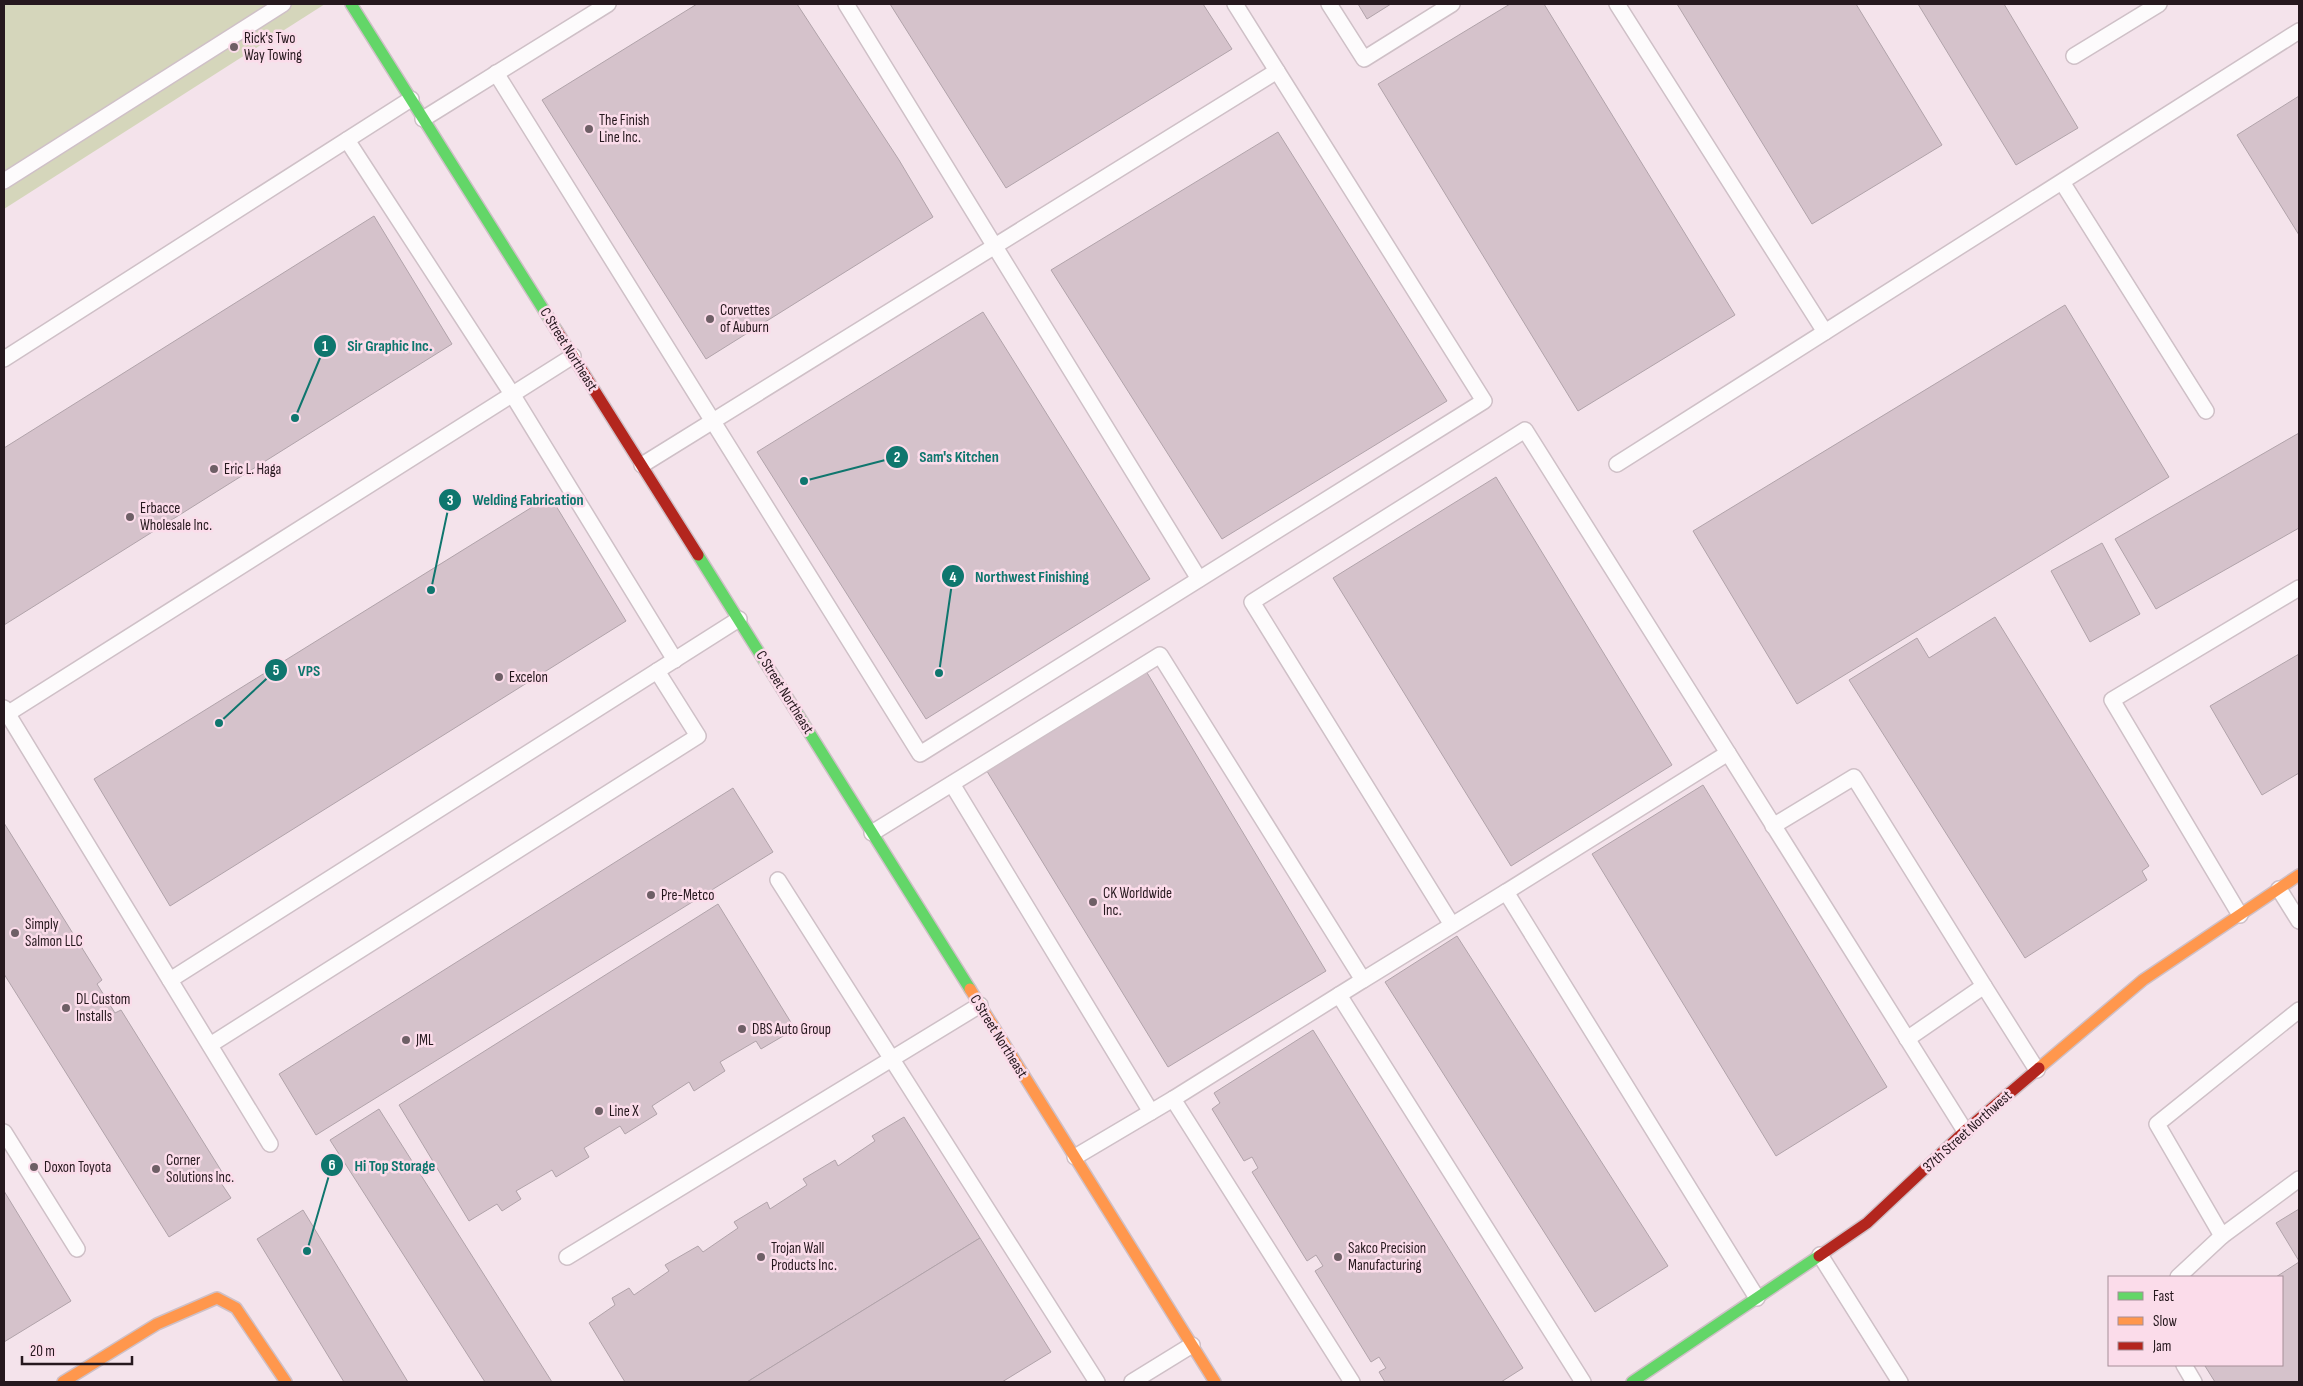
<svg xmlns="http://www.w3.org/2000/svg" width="2303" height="1386" viewBox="0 0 2303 1386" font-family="'Sofia Sans Condensed',sans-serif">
  <rect width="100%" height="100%" fill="#f4e3eb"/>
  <!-- green -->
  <polygon fill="#d5d6bb" points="4,4 325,4 4,209"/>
  <!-- building -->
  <g fill="#d5c2cb" stroke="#b1a3aa">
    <polygon points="697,4 797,4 899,160 933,217 706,359 542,100"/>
    <polygon points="890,4 1203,4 1232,49 1006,188"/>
    <polygon points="1358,4 1391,4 1367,19"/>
    <polygon points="1510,4 1544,4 1735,315 1578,411 1378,84"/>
    <polygon points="1677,4 1856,4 1942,145 1812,224"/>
    <polygon points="1918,4 2004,4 2078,128 2016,165"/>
    <polygon points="2299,96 2299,235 2237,135"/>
    <polygon points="1278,132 1447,401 1222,539 1051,270"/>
    <polygon points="374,216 452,344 4,625 4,448"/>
    <polygon points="2065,305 2169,477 1797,704 1693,531"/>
    <polygon points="983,312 1150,579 926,719 757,452"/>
    <polygon points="2299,433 2299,528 2156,609 2115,539"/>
    <polygon points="1496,477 1672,765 1511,866 1333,578"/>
    <polygon points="550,496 626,621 170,906 94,779"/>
    <polygon points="2102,543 2140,614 2090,642 2051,571"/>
    <polygon points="1995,617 2149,866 2142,871 2147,880 2025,958 1849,680 1917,638 1929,658"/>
    <polygon points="2299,654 2299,773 2262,795 2210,706"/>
    <polygon points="1146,671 1326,971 1168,1067 985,768"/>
    <polygon points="1703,785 1887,1087 1776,1156 1592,854"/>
    <polygon points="733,788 773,852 316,1135 279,1074"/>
    <polygon points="4,823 102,980 97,984 115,1013 121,1010 227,1180 221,1183 231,1198 169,1237 4,974"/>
    <polygon points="718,904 795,1029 761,1049 756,1041 720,1062 725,1071 694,1091 689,1082 652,1106 657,1114 625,1134 620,1126 584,1148 589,1157 556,1177 552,1170 516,1191 521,1199 502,1211 497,1204 469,1221 399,1105"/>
    <polygon points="1457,936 1668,1266 1595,1312 1385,982"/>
    <polygon points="1313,1030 1523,1368 1501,1382 1385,1382 1379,1372 1386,1368 1379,1357 1371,1362 1315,1271 1323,1266 1316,1255 1307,1261 1252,1172 1258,1168 1252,1157 1244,1161 1212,1109 1220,1103 1214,1093"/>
    <polygon points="379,1109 552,1382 485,1382 330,1140"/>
    <polygon points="904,1117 980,1238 747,1382 625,1382 589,1323 615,1305 612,1298 629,1288 634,1295 669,1271 665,1265 698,1246 703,1252 738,1228 734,1222 767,1202 770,1209 807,1185 803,1179 835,1160 838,1166 875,1141 872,1136"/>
    <polygon points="4,1191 71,1301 4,1342"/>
    <polygon points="2299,1209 2299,1261 2276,1223"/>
    <polygon points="303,1210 408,1382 344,1382 257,1239"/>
    <polygon points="980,1238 1051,1352 1002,1382 747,1382"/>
    <polygon points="2299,1262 2299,1382 2215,1382 2205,1366 2207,1365 2282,1365 2282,1277 2276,1277"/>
  </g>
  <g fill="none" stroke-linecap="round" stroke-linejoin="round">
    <!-- lane casing -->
    <g stroke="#cfc0c7" stroke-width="18">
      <g id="lane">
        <polyline points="846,4 1199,579"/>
        <polyline points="1329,4 1364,59 1452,4"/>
        <polyline points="1617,4 1825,332"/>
        <polyline points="2074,56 2159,4"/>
        <polyline points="496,73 920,754 1484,401 1235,4"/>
        <polyline points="423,119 608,4"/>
        <polyline points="347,140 512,394 675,660"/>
        <polyline points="4,181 283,4"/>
        <polyline points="2062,182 2206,411"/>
        <polyline points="4,359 411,99"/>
        <polyline points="1617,464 2299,31"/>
        <polyline points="642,465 1277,71"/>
        <polyline points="4,708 270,1144"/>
        <polyline points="7,714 573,356"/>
        <polyline points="1728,753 1965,1131"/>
        <polyline points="952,784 1151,1112"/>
        <polyline points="1773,826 1854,777 1984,986 1907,1039"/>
        <polyline points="872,833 1160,655 1363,980 1339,995"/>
        <polyline points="778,880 1097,1382"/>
        <polyline points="2279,889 2299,921"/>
        <polyline points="2240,915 2112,700 2299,588"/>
        <polyline points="1452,925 1252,602 1525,430 1728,753 1506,892"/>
        <polyline points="170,980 739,619"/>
        <polyline points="1363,980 1506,892 1757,1298"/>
        <polyline points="1984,986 2037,1070"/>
        <polyline points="2299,1010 2157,1124 2222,1236 2299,1179"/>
        <polyline points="210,1045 698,736 657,671"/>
        <polyline points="4,1132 77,1249"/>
        <polyline points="1075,1157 1173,1099"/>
        <polyline points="1820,1255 1900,1382"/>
        <polyline points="567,1257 980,1005"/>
        <polyline points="2178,1277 2222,1236"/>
        <polyline points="2184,1365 2194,1382"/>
        <polyline points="1132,1382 1192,1345"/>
        <polyline points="1352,1382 1173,1099 1339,995 1583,1382"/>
      </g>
    </g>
    <!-- fast casing -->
    <g stroke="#cfc0c7" stroke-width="14">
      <g id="fast">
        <polyline points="351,4 557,331"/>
        <polyline points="698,555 970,989"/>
        <polyline points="1632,1382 1819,1256"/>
      </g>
    </g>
    <!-- slow casing -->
    <g stroke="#cfc0c7" stroke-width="14">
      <g id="slow">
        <polyline points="970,989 1215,1382"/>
        <polyline points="2039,1068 2143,980 2299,875"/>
        <polyline points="63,1382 157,1324 217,1298 236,1308 286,1382"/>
      </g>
    </g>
    <!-- jam casing -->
    <g stroke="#cfc0c7" stroke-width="14">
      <g id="jam">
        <polyline points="557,331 698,555"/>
        <polyline points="1819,1256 1867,1223 1965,1131 2039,1068"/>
      </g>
    </g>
    <!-- lane -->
    <use href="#lane" stroke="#fdfbfc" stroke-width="15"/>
    <!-- fast -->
    <use href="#fast" stroke="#63d668" stroke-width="11"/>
    <!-- slow -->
    <use href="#slow" stroke="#ff974d" stroke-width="11"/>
    <!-- jam -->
    <use href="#jam" stroke="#b3261e" stroke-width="11"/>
  </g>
  <!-- markers -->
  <g fill="#6e5f66" stroke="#fbdcea" stroke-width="2">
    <circle cx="234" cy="47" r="5"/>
    <circle cx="589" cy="129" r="5"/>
    <circle cx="710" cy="319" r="5"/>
    <circle cx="214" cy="469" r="5"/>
    <circle cx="130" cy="517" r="5"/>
    <circle cx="499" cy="677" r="5"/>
    <circle cx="651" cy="895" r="5"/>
    <circle cx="1093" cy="902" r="5"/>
    <circle cx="15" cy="933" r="5"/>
    <circle cx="66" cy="1008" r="5"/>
    <circle cx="742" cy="1029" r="5"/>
    <circle cx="406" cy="1040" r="5"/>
    <circle cx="599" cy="1111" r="5"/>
    <circle cx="34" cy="1167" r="5"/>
    <circle cx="156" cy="1169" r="5"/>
    <circle cx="761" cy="1257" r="5"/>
    <circle cx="1338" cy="1257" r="5"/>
  </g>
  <g text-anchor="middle" stroke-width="5" stroke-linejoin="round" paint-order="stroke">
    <!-- poi labels -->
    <g font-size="15" fill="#26181e" stroke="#fbdcea" text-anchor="start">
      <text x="244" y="43">Rick's Two<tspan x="244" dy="17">Way Towing</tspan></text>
      <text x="599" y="125">The Finish<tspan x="599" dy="17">Line Inc.</tspan></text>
      <text x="720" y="315">Corvettes<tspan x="720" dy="17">of Auburn</tspan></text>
      <text x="224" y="474">Eric L. Haga</text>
      <text x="140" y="513">Erbacce<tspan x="140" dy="17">Wholesale Inc.</tspan></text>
      <text x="509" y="682">Excelon</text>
      <text x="1103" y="898">CK Worldwide<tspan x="1103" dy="17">Inc.</tspan></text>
      <text x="661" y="900">Pre-Metco</text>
      <text x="25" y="929">Simply<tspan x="25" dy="17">Salmon LLC</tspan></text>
      <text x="76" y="1004">DL Custom<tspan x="76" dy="17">Installs</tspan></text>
      <text x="752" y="1034">DBS Auto Group</text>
      <text x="416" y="1045">JML</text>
      <text x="609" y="1116">Line X</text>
      <text x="166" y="1165">Corner<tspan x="166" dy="17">Solutions Inc.</tspan></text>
      <text x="44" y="1172">Doxon Toyota</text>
      <text x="771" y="1253">Trojan Wall<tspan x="771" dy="17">Products Inc.</tspan></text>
      <text x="1348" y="1253">Sakco Precision<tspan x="1348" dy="17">Manufacturing</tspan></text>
    </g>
    <!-- street labels -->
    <g font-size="15" fill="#26181e" stroke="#fbdcea">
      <text transform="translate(569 349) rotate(58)" y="5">C Street Northeast</text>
      <text transform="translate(785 692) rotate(58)" y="5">C Street Northeast</text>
      <text transform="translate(999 1036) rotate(58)" y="5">C Street Northeast</text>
      <text transform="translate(1967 1131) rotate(-42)" y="5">37th Street Northwest</text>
    </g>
  </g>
  <!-- callouts -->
  <path fill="none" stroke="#0f766e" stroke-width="2" d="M295 418L325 346M804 481L897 457M431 590L450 500M939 673L953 576M219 723L276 670M307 1251L332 1165"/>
  <g fill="#0f766e" stroke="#fbdcea" stroke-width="2">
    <circle cx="295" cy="418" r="5"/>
    <circle cx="804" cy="481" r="5"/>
    <circle cx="431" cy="590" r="5"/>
    <circle cx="939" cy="673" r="5"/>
    <circle cx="219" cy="723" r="5"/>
    <circle cx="307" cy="1251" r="5"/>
    <circle cx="325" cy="346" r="12"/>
    <circle cx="897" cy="457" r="12"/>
    <circle cx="450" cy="500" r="12"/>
    <circle cx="953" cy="576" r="12"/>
    <circle cx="276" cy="670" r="12"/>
    <circle cx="332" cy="1165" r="12"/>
  </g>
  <g font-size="15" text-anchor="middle" font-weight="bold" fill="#fff">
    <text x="325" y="351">1</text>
    <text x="897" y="462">2</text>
    <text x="450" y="505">3</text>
    <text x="953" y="582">4</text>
    <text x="276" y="675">5</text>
    <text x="332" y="1170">6</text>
  </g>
  <g font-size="16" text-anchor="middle" font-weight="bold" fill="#0f766e" stroke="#fbdcea" stroke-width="5" stroke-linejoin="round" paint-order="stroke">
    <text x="390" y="351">Sir Graphic Inc.</text>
    <text x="959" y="462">Sam's Kitchen</text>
    <text x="528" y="505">Welding Fabrication</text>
    <text x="1032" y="582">Northwest Finishing</text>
    <text x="309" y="676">VPS</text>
    <text x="395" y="1171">Hi Top Storage</text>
  </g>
  <!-- border -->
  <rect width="2303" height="1386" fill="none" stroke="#26181e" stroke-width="10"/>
  <!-- legend -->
  <rect x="2108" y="1276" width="175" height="90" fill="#fbdcea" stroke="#a68e98"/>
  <rect x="2118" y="1292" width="25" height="8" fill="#63d668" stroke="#a68e98"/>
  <text x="2153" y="1301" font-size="15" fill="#26181e">Fast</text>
  <rect x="2118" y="1317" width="25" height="8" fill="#ff974d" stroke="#a68e98"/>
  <text x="2153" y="1326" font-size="15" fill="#26181e">Slow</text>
  <rect x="2118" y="1342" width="25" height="8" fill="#b3261e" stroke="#a68e98"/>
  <text x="2153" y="1351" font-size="15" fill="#26181e">Jam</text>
  <!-- scale -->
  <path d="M22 1356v8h110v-8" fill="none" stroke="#26181e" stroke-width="2.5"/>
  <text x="30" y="1356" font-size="15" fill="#26181e" stroke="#fbdcea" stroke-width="4" paint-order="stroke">20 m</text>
</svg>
